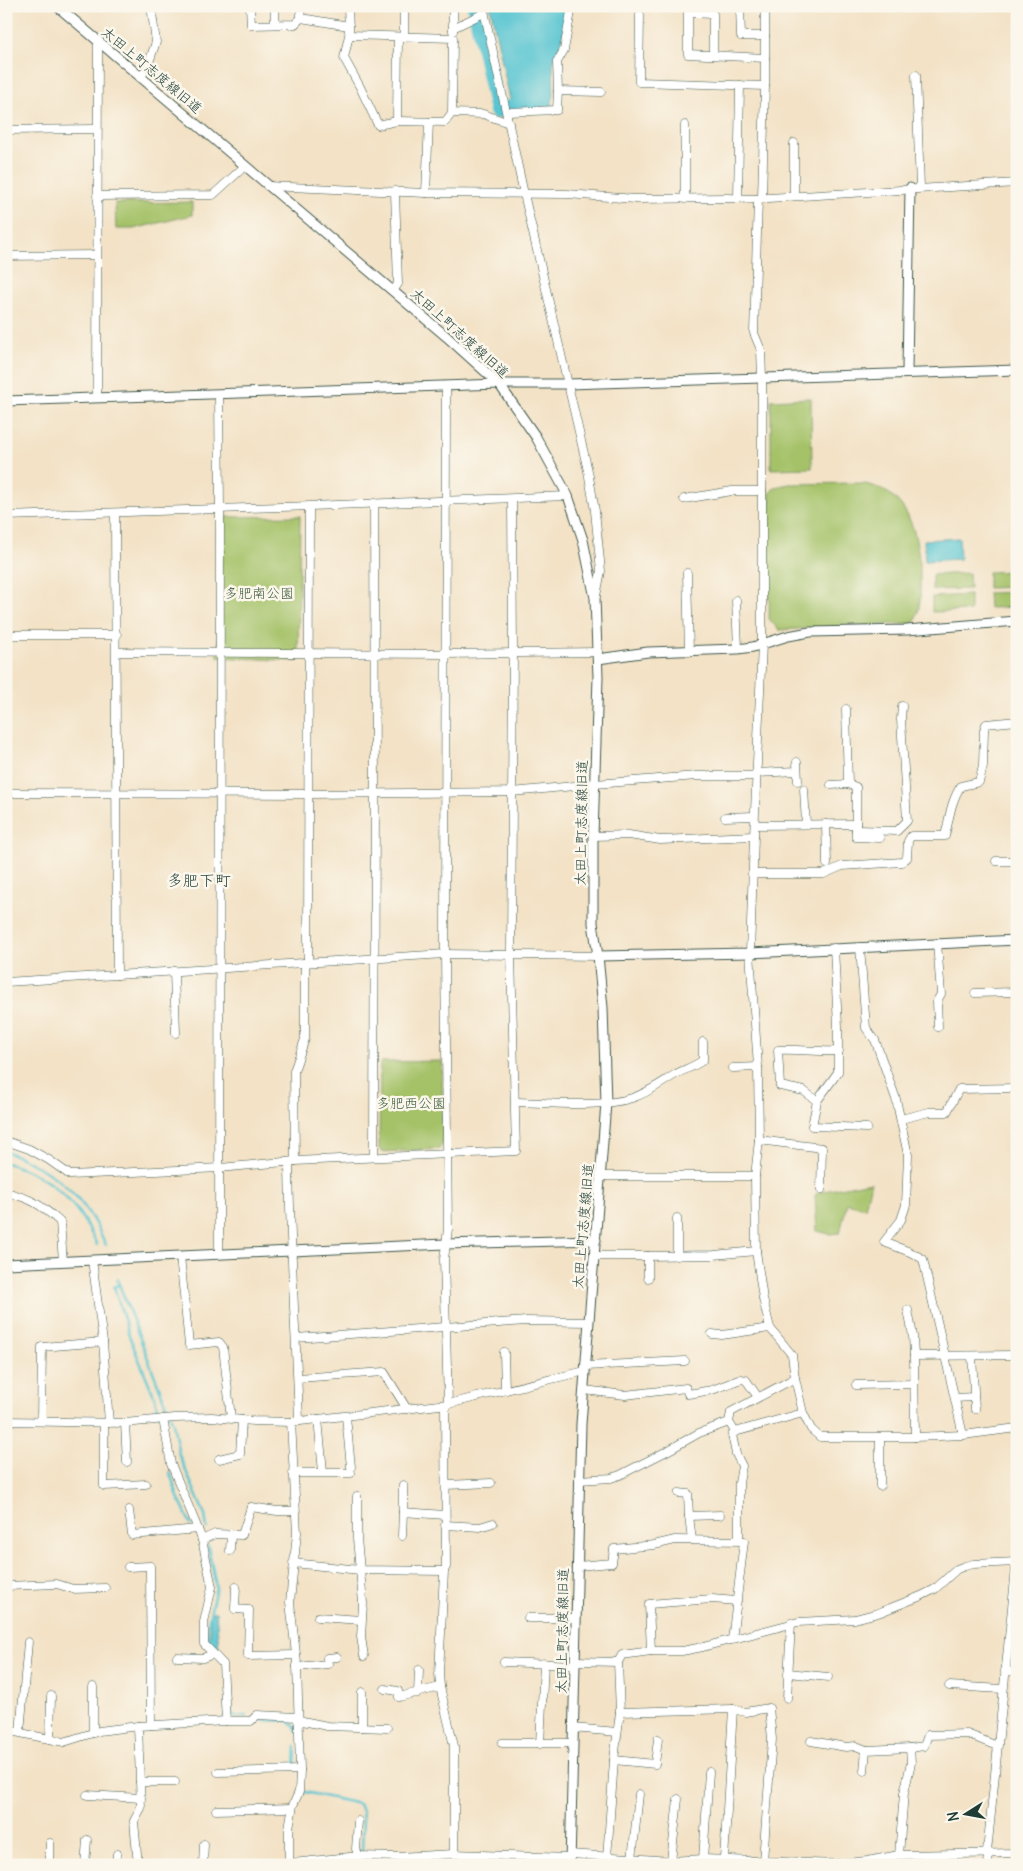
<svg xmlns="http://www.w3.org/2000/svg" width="1023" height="1871" viewBox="0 0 1023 1871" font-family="Delius,'Klee One',sans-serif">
  <rect width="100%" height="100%" fill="#fbf7ec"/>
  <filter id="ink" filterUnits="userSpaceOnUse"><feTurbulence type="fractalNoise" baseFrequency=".02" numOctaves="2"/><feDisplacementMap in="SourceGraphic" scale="10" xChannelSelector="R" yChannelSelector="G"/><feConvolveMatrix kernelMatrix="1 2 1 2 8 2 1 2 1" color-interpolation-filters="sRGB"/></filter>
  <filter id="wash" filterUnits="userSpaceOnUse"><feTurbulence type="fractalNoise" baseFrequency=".0096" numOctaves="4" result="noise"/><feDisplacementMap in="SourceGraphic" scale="20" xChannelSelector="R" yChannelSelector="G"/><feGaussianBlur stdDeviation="1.12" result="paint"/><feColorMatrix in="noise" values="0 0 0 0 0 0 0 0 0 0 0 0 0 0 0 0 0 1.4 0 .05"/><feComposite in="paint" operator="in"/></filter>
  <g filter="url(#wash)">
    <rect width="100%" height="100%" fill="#f3e2c6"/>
    <!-- green -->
    <g fill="#a5c269" stroke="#62804e">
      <polygon points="192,202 192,215 133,229 116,229 115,203"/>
      <polygon points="811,398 812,468 771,469 771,400"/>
      <path d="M 857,483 C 909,487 919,534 920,578 C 920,595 922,607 914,623 L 779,630 L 769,619 L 770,493 L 775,487 L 789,484 Z"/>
      <polygon points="300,516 298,661 218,657 221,529 224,517"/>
      <polygon points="1017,571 1017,587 988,588 988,572"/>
      <polygon points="969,573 970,589 932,590 932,575"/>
      <polygon points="1017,592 1017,607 989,608 988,593"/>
      <polygon points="970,595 970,611 932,612 932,597"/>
      <polygon points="442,1061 443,1144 439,1149 382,1152 379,1149 380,1062"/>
      <polygon points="871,1182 865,1208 847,1203 840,1233 829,1234 817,1231 815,1195 819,1192"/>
    </g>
    <!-- water -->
    <g fill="#59c5d1" stroke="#3c8182">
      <polygon points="490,6 569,6 561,45 555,56 553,65 554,95 551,106 535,109 512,109"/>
      <polygon points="959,538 960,559 925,561 924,540"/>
      <polygon points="212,1612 216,1612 219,1648 214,1648 210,1644 210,1617"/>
    </g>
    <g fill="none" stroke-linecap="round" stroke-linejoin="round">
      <!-- stream -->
      <g stroke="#59c5d1" stroke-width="2.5">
        <path d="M 6,1152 C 15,1154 23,1159 31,1163 C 69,1182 89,1207 106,1245"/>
        <path d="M 6,1163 C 52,1176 78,1203 97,1245"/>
        <polyline points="117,1279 173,1423 179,1455 205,1515 207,1529"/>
        <polyline points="119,1285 114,1287 130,1338 155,1398 159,1415"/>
        <polyline points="170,1473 178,1497 191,1525"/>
        <polyline points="208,1546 216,1587 207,1628 209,1645"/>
        <polyline points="229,1706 232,1714 237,1717 246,1716"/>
        <polyline points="262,1720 289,1721 296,1728 296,1730"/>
        <polyline points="295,1767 296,1746"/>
        <polyline points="305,1792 359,1804 362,1811 363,1817 362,1853"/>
      </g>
      <!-- river -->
      <polyline stroke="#59c5d1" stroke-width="16" points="475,6 497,111 514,107"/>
    </g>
  </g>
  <g filter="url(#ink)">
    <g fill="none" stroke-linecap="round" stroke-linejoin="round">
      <!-- minor casing -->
      <g stroke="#3f564a" stroke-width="9">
        <g id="minor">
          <polyline points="250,6 251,25 295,24 301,18 300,6"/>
          <polyline points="275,6 275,24"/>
          <polyline points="348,6 349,31"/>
          <polyline points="404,6 404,37"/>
          <polyline points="453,6 453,31"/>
          <polyline points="483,6 524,194 588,471 595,511 601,571 596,596"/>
          <polyline points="740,6 741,36 765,36"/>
          <polyline points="640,15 639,82 765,86"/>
          <polyline points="301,18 349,26"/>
          <polyline points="453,28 484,13"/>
          <polyline points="713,55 713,14 688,13 688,54 765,58"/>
          <polyline points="916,75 920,188"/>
          <polyline points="140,78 147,68 156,42 151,6"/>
          <polyline points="558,91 601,92"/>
          <polyline points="507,112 557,110 558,91 557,62 564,50 572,6"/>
          <polyline points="452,113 453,38 349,35 344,58 360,87 378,125 397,121 445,122 452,113 483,114 509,123"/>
          <polyline points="397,121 398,37"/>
          <polyline points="6,130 96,129"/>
          <polyline points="267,186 426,193 567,194 636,199 727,198 753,199 1017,183"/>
          <polyline points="426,193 429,122"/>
          <polyline points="97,196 213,195 245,166"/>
          <polyline points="794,196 794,143"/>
          <polyline points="738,198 740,85"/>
          <polyline points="762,198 765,86 765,6"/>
          <polyline points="685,199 685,125"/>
          <polyline points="758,199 754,333 761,350 762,377 762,643 754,836 750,953 758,1067 759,1140 755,1176 756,1251 763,1299 770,1328 792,1355 795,1378 803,1413 811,1429 820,1437 915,1437 914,1356 1017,1355"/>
          <polyline points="6,256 96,255"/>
          <polyline points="393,291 398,284 395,191"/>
          <polyline points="446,386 445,954 448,1229 444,1259 448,1404"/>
          <polyline points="97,398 98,41"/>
          <polyline points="684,499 732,491 762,491"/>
          <polyline points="374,503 375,793 374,1157"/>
          <polyline points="115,513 117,975"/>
          <path d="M 6,516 C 193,510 381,504 568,496"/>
          <polyline points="687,573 689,652"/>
          <polyline points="736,600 738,649"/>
          <polyline points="6,635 117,635"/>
          <polyline points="117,652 447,654 598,652"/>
          <polyline points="846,709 848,784 856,787 856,824"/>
          <polyline points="797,762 798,781"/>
          <polyline points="756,773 797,771"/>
          <polyline points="831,785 848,784"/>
          <polyline points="804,789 806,824"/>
          <polyline points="6,793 308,794 512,792 595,784 697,776 756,776"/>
          <polyline points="725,817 754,816"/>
          <polyline points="826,824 827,864"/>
          <polyline points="755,825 856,824 856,837 880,838"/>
          <polyline points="856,830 897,831 907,821 901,719 902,706"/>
          <polyline points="593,836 629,835 660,840 754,836"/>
          <polyline points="996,861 1017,861"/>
          <path d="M 752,874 L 824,874 L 842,866 L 902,862 L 907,858 L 908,841 L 911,836 L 945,836 C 949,820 951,800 961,786 L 979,782 L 983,766 L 984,730 L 986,724 L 1017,721"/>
          <polyline points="937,943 941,994 937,1001 938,1027"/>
          <polyline points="860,947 866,1028 875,1040 896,1099 908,1155 906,1205 901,1220 884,1242 910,1252 923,1259 963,1435"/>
          <polyline points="834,948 838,1026 838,1072 817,1101 812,1126 867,1128"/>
          <polyline points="308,962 309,507"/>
          <polyline points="174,971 176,1033"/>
          <polyline points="6,982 445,954 598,956"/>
          <polyline points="975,993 1017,992"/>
          <polyline points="733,1068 758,1067"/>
          <path d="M 817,1101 L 804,1091 L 780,1086 L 778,1050 C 798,1049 818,1052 839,1051"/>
          <path d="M 516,1102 C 549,1103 601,1108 632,1098 C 648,1093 661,1083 676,1074 C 685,1069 694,1067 703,1060 L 703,1042"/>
          <polyline points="901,1119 929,1112 947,1112 959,1089 1017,1088"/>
          <polyline points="759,1140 822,1148 821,1190"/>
          <polyline points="6,1141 29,1149 49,1160 70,1175 220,1168 295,1161 516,1151 511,954 513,653 512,499"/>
          <polyline points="295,1161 294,1071 305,1039 305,963"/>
          <path d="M 289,1162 C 290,1248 296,1334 299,1421"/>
          <polyline points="601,1176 755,1176"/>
          <path d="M 6,1192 C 32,1199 40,1204 60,1222 L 63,1261"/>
          <polyline points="677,1218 677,1256"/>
          <polyline points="219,1254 220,510 219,394"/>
          <polyline points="180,1256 189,1345 219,1342 223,1347 231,1418"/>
          <polyline points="595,1256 648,1256 648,1278"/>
          <polyline points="648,1256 714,1255 756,1251"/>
          <polyline points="92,1260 103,1342"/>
          <polyline points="908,1310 913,1336 914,1356"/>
          <polyline points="712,1334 722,1335 770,1328"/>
          <polyline points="296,1338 526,1321 589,1322"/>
          <polyline points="504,1352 505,1390"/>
          <polyline points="972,1356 975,1409"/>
          <polyline points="586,1366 685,1361"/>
          <polyline points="298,1378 384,1372 407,1409"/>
          <polyline points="795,1378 731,1412 729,1422 735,1432 803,1413"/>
          <polyline points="856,1385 914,1384"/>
          <polyline points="584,1390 625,1395 686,1388 688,1394 712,1390 741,1379 746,1380 758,1397"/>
          <polyline points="955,1398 974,1397"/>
          <polyline points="445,1405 446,1567 444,1571 439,1673 440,1687 454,1746 454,1854"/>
          <polyline points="346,1417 351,1467"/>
          <polyline points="318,1419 323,1472"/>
          <polyline points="6,1421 125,1423 175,1418 212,1417 253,1421 291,1422 318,1419 448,1404 585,1371"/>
          <polyline points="41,1421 42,1347 103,1342 109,1423"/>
          <polyline points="104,1423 104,1486 146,1484"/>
          <polyline points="125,1423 127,1462"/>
          <polyline points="735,1432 732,1435 736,1454 742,1466 739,1483 739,1540"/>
          <polyline points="915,1437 963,1435 1017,1428"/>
          <polyline points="219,1459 240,1454 242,1420"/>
          <polyline points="293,1473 351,1473"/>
          <polyline points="579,1480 611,1478 620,1475 667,1451 699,1433 729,1422"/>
          <polyline points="403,1485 403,1512"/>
          <polyline points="446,1485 491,1483"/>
          <polyline points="880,1486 880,1438"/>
          <polyline points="679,1493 688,1494 689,1516 692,1540"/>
          <polyline points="357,1496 357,1539 360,1570 444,1571"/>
          <polyline points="129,1510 132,1535 198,1529 171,1464 163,1419"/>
          <polyline points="689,1516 720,1515"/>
          <polyline points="445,1525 480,1527 493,1523"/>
          <polyline points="198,1529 202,1540 212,1587 204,1622 204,1644 223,1664 226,1721 251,1721 257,1715 298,1717"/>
          <polyline points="402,1536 403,1512 445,1515"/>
          <polyline points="202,1540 215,1534 242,1535 251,1507 277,1511 295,1511"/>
          <polyline points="230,1551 231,1534"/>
          <polyline points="293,1563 360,1570 363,1603 361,1637 364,1656"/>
          <polyline points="577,1566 612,1563 614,1549 654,1545 675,1540 744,1541 732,1640"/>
          <polyline points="128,1567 150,1566 151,1725"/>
          <polyline points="6,1586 57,1584 73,1589 105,1588"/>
          <polyline points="236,1587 235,1609 249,1610 248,1656 296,1655"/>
          <polyline points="318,1617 361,1620"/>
          <polyline points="528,1618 576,1618"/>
          <polyline points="651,1651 649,1604 712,1599 737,1601"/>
          <polyline points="177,1657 203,1658 213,1654"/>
          <polyline points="575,1661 618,1662 622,1655 651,1651 682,1651 703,1647 798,1622 855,1619 878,1613 921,1596 935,1589 957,1569 965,1566 973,1564 1017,1562"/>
          <polyline points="504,1662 575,1665"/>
          <polyline points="297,1667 328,1664 327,1658 337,1657"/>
          <polyline points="1005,1671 1017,1672"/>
          <polyline points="788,1673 828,1677"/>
          <polyline points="949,1686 1003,1689"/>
          <polyline points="385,1689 398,1691 399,1697 440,1687"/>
          <polyline points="418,1693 419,1670"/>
          <polyline points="787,1698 791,1623"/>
          <polyline points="620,1712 733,1709 745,1712 769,1708 772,1739 763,1861"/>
          <polyline points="298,1720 327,1726 387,1728"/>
          <polyline points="362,1727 362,1692"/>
          <polyline points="573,1728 617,1732"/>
          <polyline points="6,1730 64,1742 99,1731 138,1726"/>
          <polyline points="20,1732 28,1642"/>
          <polyline points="93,1733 93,1687"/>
          <polyline points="50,1739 51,1696"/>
          <polyline points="811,1741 846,1747 856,1746 866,1750"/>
          <polyline points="502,1743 573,1743"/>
          <polyline points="540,1744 544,1663"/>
          <polyline points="910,1748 924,1746 928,1735 967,1734 997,1746"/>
          <polyline points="614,1760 655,1764 658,1739"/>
          <polyline points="864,1771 866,1750 910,1748 911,1763 904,1793 899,1855"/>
          <polyline points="218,1772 300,1770"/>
          <polyline points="140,1782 175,1782"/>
          <polyline points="87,1795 141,1798"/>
          <polyline points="216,1810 292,1808"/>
          <polyline points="358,1821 356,1849 359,1856"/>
          <polyline points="570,1854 671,1861 703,1859 837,1864 867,1861 899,1855 1017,1853"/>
          <polyline points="607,1858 614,1760 620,1712 618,1662"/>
          <polyline points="632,1859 639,1794"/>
          <polyline points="703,1859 709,1772"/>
          <polyline points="724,1860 733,1709"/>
          <polyline points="671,1861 678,1799"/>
          <polyline points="289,1862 289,1828 293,1805 299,1792 300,1770 297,1663 290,1602 297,1533 291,1422"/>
          <polyline points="50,1865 50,1843"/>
          <polyline points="85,1865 87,1840"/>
          <polyline points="116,1865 117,1854"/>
          <polyline points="138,1865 134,1821 141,1808 138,1726 226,1721"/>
          <polyline points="203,1865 204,1844"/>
          <polyline points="274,1865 359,1856 397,1857 454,1854 570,1858"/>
          <polyline points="989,1865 987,1852 1017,1559"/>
        </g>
      </g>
      <!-- tertiary casing -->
      <g stroke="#3f564a" stroke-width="11">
        <g id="tertiary">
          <polyline points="57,6 447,337 499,384 536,437 568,496 583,540 595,598 598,677 593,836 593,923 598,956 603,1008 606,1103 581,1424 570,1865"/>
          <polyline points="907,372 910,188"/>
          <polyline points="6,401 499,384 568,384 1017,370"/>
          <polyline points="598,659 648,652 738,649 753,647 788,636 810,632 907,630 1017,621"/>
          <polyline points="598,956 750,953 1017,940"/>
          <polyline points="6,1264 445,1244 596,1240"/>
        </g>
      </g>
      <!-- minor -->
      <use href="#minor" stroke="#fff" stroke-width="8"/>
      <!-- tertiary -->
      <use href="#tertiary" stroke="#fff" stroke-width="9"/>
    </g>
  </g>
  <g text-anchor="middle" stroke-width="5" stroke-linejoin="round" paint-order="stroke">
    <!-- street labels -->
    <g font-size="14" fill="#1f3d34" stroke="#fbf7ec">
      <text transform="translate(152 70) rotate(40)" y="5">太田上町志度線旧道</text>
      <text transform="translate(460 333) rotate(42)" y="5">太田上町志度線旧道</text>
      <text transform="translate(581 823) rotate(-89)" y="5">太田上町志度線旧道</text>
      <text transform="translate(583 1226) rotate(-85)" y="5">太田上町志度線旧道</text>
      <text transform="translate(562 1631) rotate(-89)" y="5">太田上町志度線旧道</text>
    </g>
    <!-- park labels -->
    <g font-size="14" fill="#405e41" stroke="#fbf7ec">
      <text x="259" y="598">多肥南公園</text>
      <text x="411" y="1108">多肥西公園</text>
    </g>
    <!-- quarter labels -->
    <g font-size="16" fill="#1f3d34" stroke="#fbf7ec">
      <text x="199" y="886">多肥下町</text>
    </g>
  </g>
  <!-- margin -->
  <rect width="1023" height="1871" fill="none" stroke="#fbf7ec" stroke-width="25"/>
  <!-- north arrow -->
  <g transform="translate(966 1814) rotate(259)" stroke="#fbf7ec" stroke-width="4" paint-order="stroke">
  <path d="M0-4L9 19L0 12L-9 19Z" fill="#1f3d34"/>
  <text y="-8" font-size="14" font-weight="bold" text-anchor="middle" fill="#1f3d34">N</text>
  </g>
</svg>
